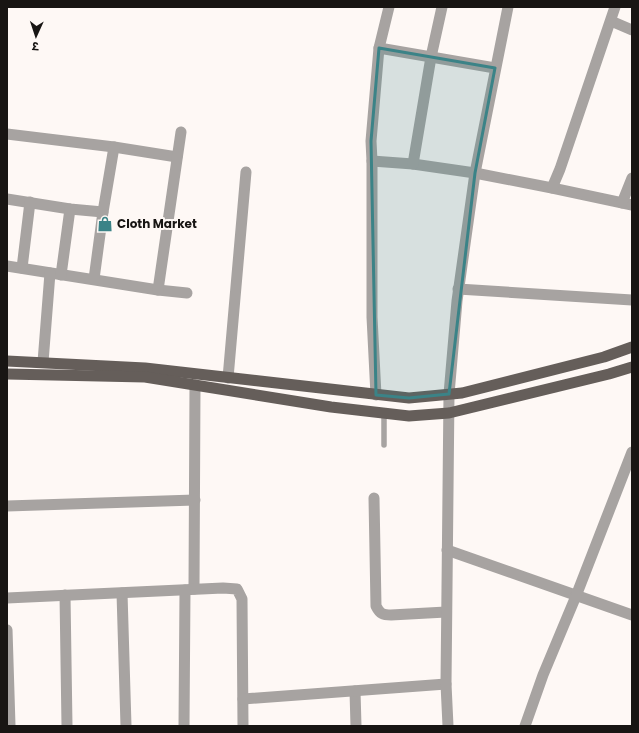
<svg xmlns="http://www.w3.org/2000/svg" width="639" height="733" viewBox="0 0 639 733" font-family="Poppins,'Noto Sans Devanagari',sans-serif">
  <rect width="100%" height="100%" fill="#fef8f5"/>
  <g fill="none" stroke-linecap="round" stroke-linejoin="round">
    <!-- service -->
    <polyline stroke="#a7a3a1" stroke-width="5.5" points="384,413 384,445"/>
    <!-- minor -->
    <g stroke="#a7a3a1" stroke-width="11">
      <polyline points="611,21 632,30"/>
      <polyline points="379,48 495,68"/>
      <polyline points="7,134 114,147 177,157"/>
      <polyline points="372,161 413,164 475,173 552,188 632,205"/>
      <polyline points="413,164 431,57 442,7"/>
      <polyline points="552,188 560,169 615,7"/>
      <polyline points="7,199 70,209 103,212"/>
      <polyline points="622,203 632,178"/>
      <polyline points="7,266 158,290 187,293"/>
      <polyline points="22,268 30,202"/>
      <polyline points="61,275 70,209"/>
      <polyline points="94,279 103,212 114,147"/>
      <polyline points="458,289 632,300"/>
      <polyline points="158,290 181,132"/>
      <polyline points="43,362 50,273"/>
      <polyline points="228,378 246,172"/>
      <polyline points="376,395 372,317 372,161 371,141 379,48 389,7"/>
      <path d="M 374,498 L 376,606 C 380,614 383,615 391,615 L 446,612"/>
      <polyline points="7,506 195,500"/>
      <polyline points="447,550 632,615"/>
      <polyline points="194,589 195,385"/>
      <polyline points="122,593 126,726"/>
      <polyline points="65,595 67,726"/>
      <polyline points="7,598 223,588 237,589 242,599 243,726"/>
      <polyline points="7,630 10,726"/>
      <polyline points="355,691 356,726"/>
      <polyline points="243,699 446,684"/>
      <polyline points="184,726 185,590"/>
      <polyline points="448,726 446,684 449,394 457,301 475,173 508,7"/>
      <polyline points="525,726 543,675 576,596 632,452"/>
    </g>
    <!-- primary -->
    <g stroke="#655e5a" stroke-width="11">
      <polyline points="7,361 145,368 409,398 462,393 604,357 632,347"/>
      <polyline points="7,374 145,377 331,407 409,416 449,413 609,374 632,367"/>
    </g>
  </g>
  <!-- marked area -->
  <path fill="#3b8387" fill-opacity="0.2" stroke="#3b8387" stroke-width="3" stroke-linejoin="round" d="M 379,48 L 495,68 L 475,173 L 449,394 L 409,398 L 376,395 L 371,141 Z"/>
  <!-- icons -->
  <defs>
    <g id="shop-bare" transform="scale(1.2)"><path d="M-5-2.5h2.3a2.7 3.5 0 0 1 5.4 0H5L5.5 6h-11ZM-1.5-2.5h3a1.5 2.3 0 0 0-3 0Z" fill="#3b8387" stroke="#fef8f5" stroke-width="2.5" paint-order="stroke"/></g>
  </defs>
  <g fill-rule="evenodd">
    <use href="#shop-bare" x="105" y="224"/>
  </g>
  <g text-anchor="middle" stroke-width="4" stroke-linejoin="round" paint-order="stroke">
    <!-- poi labels -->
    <g font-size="12" font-weight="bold" fill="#181513" stroke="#fef8f5" text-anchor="start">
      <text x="117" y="228">Cloth Market</text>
    </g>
  </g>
  <!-- border -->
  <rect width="639" height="733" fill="none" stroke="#181513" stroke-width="16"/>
  <!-- north arrow -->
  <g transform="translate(36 36) rotate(183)" stroke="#fef8f5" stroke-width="3" paint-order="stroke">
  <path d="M0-3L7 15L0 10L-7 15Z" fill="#181513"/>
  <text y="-6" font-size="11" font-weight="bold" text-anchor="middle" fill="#181513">उ</text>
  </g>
</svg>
